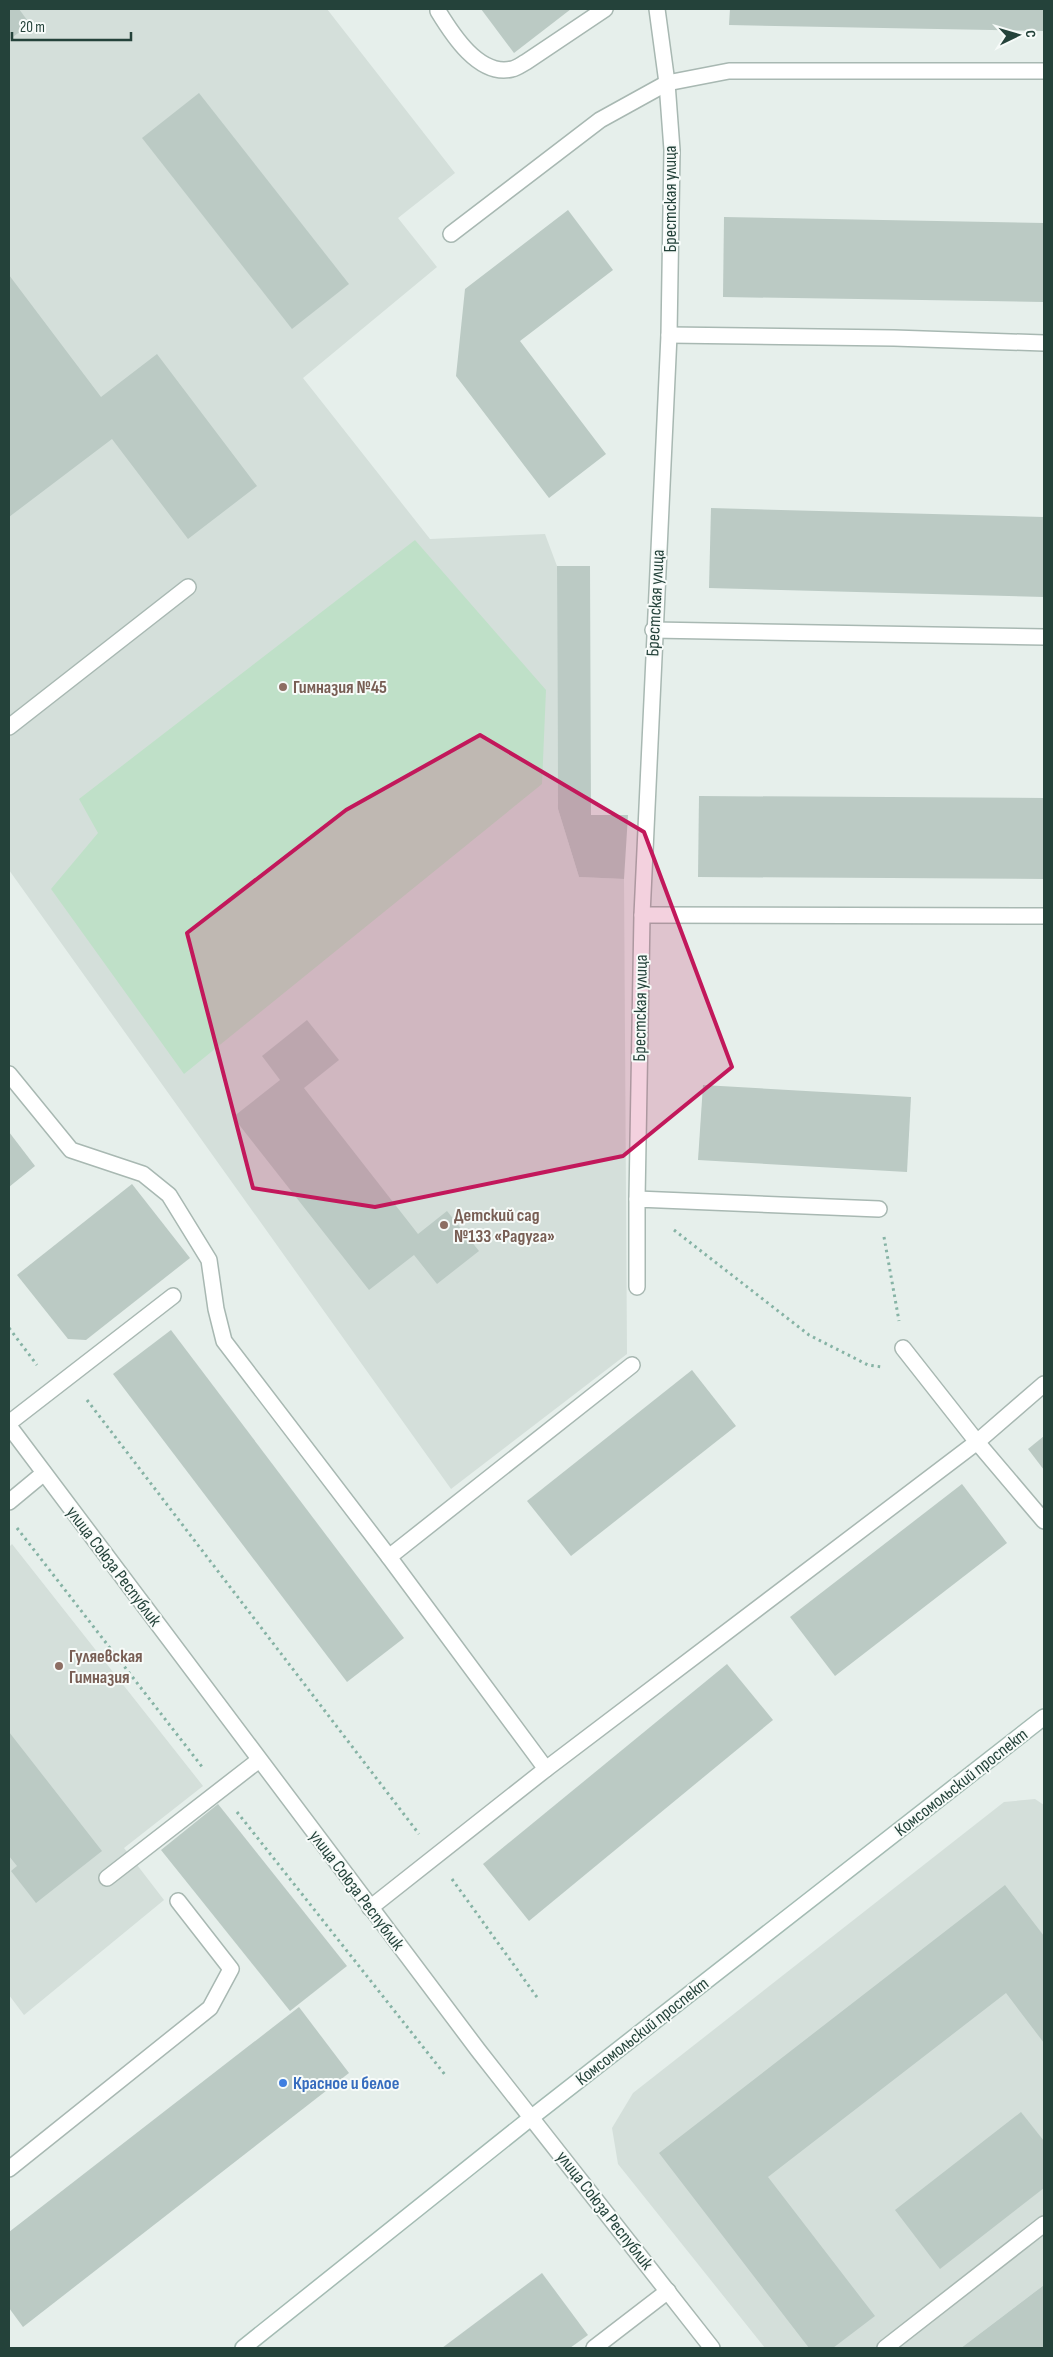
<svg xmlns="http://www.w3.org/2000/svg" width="1053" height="2357" viewBox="0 0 1053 2357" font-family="'Sofia Sans Condensed',sans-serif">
  <rect width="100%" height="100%" fill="#e6efeb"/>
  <!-- built -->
  <g fill="#d4dfda">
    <polygon points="9,9 327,9 455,173 398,218 437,267 303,378 430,539 545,534 557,566 558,809 579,877 624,879 627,1354 451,1489 9,870"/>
    <polygon points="12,1544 203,1786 124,1848 164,1900 24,2015 9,1995 9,1547"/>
    <polygon points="1035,1799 1044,1805 1044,2285 961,2348 765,2348 618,2164 612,2128 633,2093 1004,1802"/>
  </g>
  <!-- green -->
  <polygon fill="#bfe0c8" points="415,540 546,690 542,784 184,1074 51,889 98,833 79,799"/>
  <!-- building -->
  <g fill="#bbcac4">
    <polygon points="9,9 19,9 30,24 9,40"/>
    <polygon points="481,9 571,9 514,53"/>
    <polygon points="730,9 1044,9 1044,31 729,25"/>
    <polygon points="199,93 349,284 292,329 142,138"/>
    <polygon points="568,210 613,270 520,341 606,454 549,498 456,376 465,289"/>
    <polygon points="724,217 1044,223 1044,302 723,297"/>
    <polygon points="9,275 101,397 157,354 257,486 188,539 112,439 9,517"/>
    <polygon points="711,508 1044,517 1044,597 709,588"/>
    <polygon points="557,566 590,566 591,815 628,815 624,879 579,877 558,809"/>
    <polygon points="699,796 1044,798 1044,879 698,877"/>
    <polygon points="307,1020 339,1060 304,1088 418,1234 447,1211 479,1251 437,1284 414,1255 369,1290 233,1117 280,1080 262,1056"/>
    <polygon points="703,1085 911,1097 907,1172 698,1160"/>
    <polygon points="9,1132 35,1166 9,1187"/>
    <polygon points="132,1184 190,1258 86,1340 68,1339 17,1275"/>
    <polygon points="171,1330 404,1638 347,1682 113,1374"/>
    <polygon points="692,1370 736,1426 571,1556 527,1501"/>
    <polygon points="1044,1436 1044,1470 1028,1449"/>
    <polygon points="962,1484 1007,1543 835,1676 790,1617"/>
    <polygon points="727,1664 773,1720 529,1921 483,1864"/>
    <polygon points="9,1732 102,1851 36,1903 11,1871 17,1866 9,1856"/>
    <polygon points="218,1804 347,1966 290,2011 161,1850"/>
    <polygon points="1005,1885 1044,1936 1044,2043 1006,1993 768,2177 875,2316 833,2348 809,2348 659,2153"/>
    <polygon points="299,2007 349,2073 23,2327 9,2308 9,2232"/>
    <polygon points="1021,2112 1044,2141 1044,2188 940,2269 895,2210"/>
    <polygon points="542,2273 588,2335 570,2348 442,2348"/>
    <polygon points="1044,2285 1044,2348 961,2348"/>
  </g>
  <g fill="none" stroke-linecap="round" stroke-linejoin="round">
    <!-- service casing -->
    <g stroke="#a8b8b2" stroke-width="18">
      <g id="service">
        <path d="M 438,11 C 452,34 479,77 512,69 C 517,68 522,64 526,62 L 605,9"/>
        <polyline points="451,234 600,120 667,83 729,71 1044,71"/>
        <polyline points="669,335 894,338 1044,343"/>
        <polyline points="653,630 1044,637"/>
        <polyline points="9,727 188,587"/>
        <polyline points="642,915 1044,916"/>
        <polyline points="9,1074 71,1150 143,1174 169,1195 209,1260 216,1309 224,1341 389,1557 546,1769"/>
        <polyline points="637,1287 637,1199 879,1209"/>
        <polyline points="903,1348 977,1442 1044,1521"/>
        <polyline points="9,1423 173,1296"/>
        <polyline points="9,1502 44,1473"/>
        <polyline points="389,1557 632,1365"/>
        <polyline points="107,1878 259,1760"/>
        <polyline points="370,1908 546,1769 977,1442 1044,1384"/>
        <polyline points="9,2169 210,2008 231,1969 178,1901"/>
        <polyline points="594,2348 668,2291"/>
        <polyline points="885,2348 1044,2224"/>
      </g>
    </g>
    <!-- minor casing -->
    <g stroke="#a8b8b2" stroke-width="18">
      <g id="minor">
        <polyline points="637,1199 642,915 669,335 672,150 667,83 657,9"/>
        <polyline points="9,1426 478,2050 712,2348"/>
      </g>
    </g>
    <!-- secondary casing -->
    <g stroke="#a4bbb3" stroke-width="18">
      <polyline id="secondary" points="243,2348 532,2117 1044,1717"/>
    </g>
    <!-- path -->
    <g stroke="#86b3a5" stroke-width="3" stroke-dasharray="2.5 4" stroke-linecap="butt">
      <polyline points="674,1230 809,1335 868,1365 882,1367"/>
      <polyline points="884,1237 899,1321"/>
      <polyline points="9,1328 37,1365"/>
      <polyline points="87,1400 419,1834"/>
      <polyline points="17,1528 203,1768"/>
      <polyline points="237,1812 446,2076"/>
      <polyline points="452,1879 539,2000"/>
    </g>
    <!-- service -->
    <use href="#service" stroke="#fff" stroke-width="15"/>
    <!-- minor -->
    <use href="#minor" stroke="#fff" stroke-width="15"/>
    <!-- secondary -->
    <use href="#secondary" stroke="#fff" stroke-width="15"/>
  </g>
  <!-- marked area -->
  <path fill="#c2185b" fill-opacity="0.2" stroke="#c2185b" stroke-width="4" stroke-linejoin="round" d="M 480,735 L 644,832 L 732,1067 L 623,1156 L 375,1207 L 253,1188 L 187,933 L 346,810 Z"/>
  <!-- markers -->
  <g fill="#8d6e63" stroke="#f7fbf9" stroke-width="2">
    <circle cx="283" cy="687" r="5"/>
    <circle cx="444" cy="1225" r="5"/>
    <circle cx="59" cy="1666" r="5"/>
  </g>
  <circle fill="#3f7fe0" stroke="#f7fbf9" stroke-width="2" cx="283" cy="2083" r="5"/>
  <g text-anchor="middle" stroke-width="4" stroke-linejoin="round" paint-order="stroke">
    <!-- street labels -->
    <g font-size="18" fill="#24423a" stroke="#f7fbf9">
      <text transform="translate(670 199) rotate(-90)" y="6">Брестская улица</text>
      <text transform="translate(655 603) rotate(-87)" y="6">Брестская улица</text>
      <text transform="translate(640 1008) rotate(-89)" y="6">Брестская улица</text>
      <text transform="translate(114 1566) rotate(53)" y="6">улица Союза Республик</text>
      <text transform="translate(961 1782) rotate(-38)" y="6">Комсомольский проспект</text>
      <text transform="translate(357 1890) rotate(53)" y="6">улица Союза Республик</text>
      <text transform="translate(642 2031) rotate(-38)" y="6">Комсомольский проспект</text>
      <text transform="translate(605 2210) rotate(52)" y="6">улица Союза Республик</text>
    </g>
    <!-- education labels -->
    <g font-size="18" font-weight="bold" fill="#785e54" stroke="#f7fbf9" text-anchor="start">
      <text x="293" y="693">Гимназия №45</text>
      <text x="454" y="1221">Детский сад<tspan x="454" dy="21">№133 «Радуга»</tspan></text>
      <text x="69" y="1662">Гуляевская<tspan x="69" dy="21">Гимназия</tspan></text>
    </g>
    <!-- shop labels -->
    <g font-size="18" font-weight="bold" fill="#366cbe" stroke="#f7fbf9" text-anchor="start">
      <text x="293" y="2089">Красное и белое</text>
    </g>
  </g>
  <!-- border -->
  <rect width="1053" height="2357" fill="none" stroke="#24423a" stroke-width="20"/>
  <!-- north arrow -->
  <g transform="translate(1018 35) rotate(85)" stroke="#f7fbf9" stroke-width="4" paint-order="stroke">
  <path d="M0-4L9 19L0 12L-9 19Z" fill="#24423a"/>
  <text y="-8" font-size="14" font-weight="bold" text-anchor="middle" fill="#24423a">С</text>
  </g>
  <!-- scale -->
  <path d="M12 32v8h119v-8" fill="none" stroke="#24423a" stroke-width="2.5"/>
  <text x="20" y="32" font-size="15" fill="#24423a" stroke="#f7fbf9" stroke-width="4" paint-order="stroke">20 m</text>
</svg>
